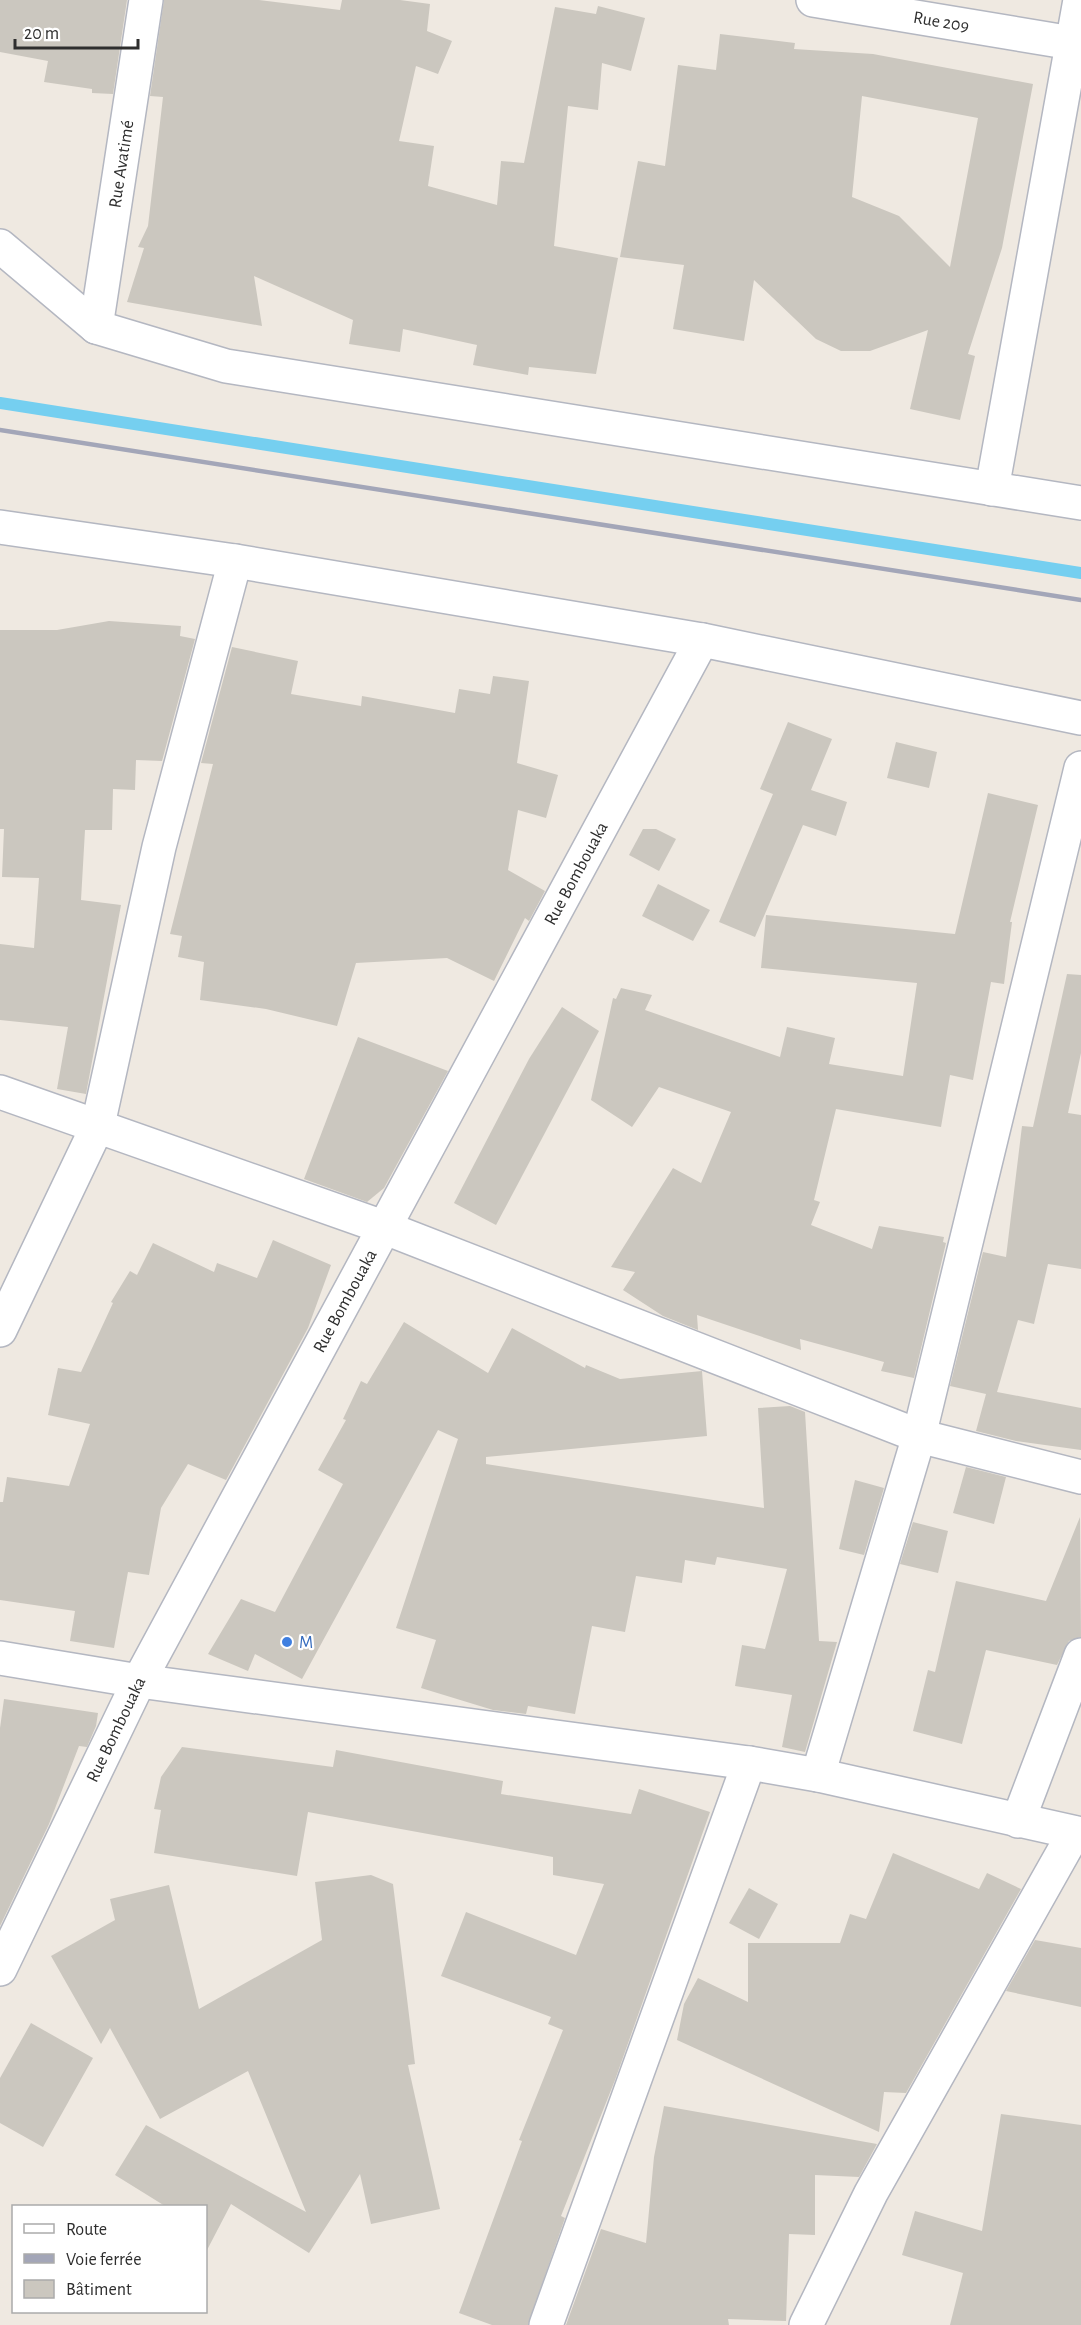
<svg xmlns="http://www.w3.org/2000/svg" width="1081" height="2325" viewBox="0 0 1081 2325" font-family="'Alegreya Sans',sans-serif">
  <rect width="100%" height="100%" fill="#efe9e1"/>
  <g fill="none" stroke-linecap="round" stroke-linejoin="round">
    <!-- stream -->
    <polyline stroke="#75cff0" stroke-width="12" points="0,403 1081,573"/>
  </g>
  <!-- building -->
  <g fill="#cbc7bf" fill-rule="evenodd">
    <polygon points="0,0 127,0 113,94 92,93 92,89 44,82 48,61 0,52"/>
    <polygon points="164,0 259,0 340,10 342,0 400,0 430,4 427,31 452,41 438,74 416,66 399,141 434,146 428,186 497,205 501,161 524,163 555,7 596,14 598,6 645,18 631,71 602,63 598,110 568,106 554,246 618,258 596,374 529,367 528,375 473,365 477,345 403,329 400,352 349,344 353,320 254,276 262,326 127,302 144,248 138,247 148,226 163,97 150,96"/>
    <path d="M 720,34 L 795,43 L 794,49 L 873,54 L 1033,84 L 1002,248 L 968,354 L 975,356 L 960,420 L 910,409 L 928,330 L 870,351 L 841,351 L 816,339 L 754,280 L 744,341 L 673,329 L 684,265 L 620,257 L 638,161 L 665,166 L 678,65 L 716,70 ZM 862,96 L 978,118 L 950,267 L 899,216 L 852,197 Z"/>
    <polygon points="109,621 181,626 180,636 195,639 162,761 136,760 135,790 113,789 112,830 85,830 81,900 121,905 86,1094 57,1089 68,1027 0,1020 0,944 34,948 39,878 2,877 4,829 0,829 0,630 57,630"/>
    <polygon points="232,647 298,661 291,694 361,706 362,696 455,713 459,689 490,694 493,676 529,681 517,763 558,775 546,818 518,810 508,870 545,891 529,921 525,918 494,981 447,958 356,963 337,1026 266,1009 200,1000 204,962 178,957 182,936 170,934 213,764 201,763"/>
    <polygon points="788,722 832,739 811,790 847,802 836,836 803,825 755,937 719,922 773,794 760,789"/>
    <polygon points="896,742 937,752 929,788 887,778"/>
    <polygon points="988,793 1038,805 1010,922 1012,922 1004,984 991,982 973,1080 950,1075 941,1127 836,1109 814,1200 820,1202 811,1225 872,1249 879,1226 944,1237 943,1242 946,1243 914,1378 881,1371 884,1362 800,1339 801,1350 697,1315 698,1330 663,1316 623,1290 635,1272 611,1267 673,1168 701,1183 731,1112 659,1087 632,1127 591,1100 613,998 616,999 621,988 652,995 645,1010 780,1057 787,1027 835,1038 829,1064 903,1076 917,983 761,968 766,915 955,934"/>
    <polygon points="643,829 656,829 676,839 659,871 629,855"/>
    <polygon points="658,884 710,910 693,941 642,916"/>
    <polygon points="1067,974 1081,975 1081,1053 1068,1113 1081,1115 1081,1269 1048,1264 1034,1324 1018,1320 997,1392 1081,1408 1081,1450 1016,1441 976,1431 986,1394 950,1386 983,1252 1006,1257 1022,1126 1033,1127"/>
    <polygon points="562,1007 599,1031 496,1225 454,1203 529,1059"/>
    <polygon points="358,1037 448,1071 384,1188 367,1202 304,1179"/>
    <polygon points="273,1240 331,1265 308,1328 226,1480 188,1464 161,1508 149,1575 128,1572 114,1648 70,1641 75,1611 0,1600 0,1502 3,1502 7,1477 69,1486 90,1424 48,1415 58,1368 81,1372 113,1303 111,1302 130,1271 137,1275 153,1243 214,1272 217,1263 257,1278"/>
    <polygon points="404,1322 488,1373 512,1328 585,1368 586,1365 620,1379 702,1371 707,1436 486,1457 486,1464 764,1508 758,1408 790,1406 805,1412 819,1641 837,1642 805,1752 782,1747 792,1695 735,1686 742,1645 765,1649 787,1569 717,1557 715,1565 685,1560 682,1583 636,1576 625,1632 592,1626 575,1714 528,1706 526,1714 493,1710 421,1688 436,1640 396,1628 458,1439 438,1430 302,1679 255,1654 248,1671 208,1654 241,1599 275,1612 343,1484 318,1470 346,1420 343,1419 361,1381 367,1384"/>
    <polygon points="966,1467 1006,1477 994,1524 953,1513"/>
    <polygon points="855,1480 884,1488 864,1555 839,1549"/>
    <polygon points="1080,1517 1081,1637 1069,1641 1057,1665 986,1650 962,1744 913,1731 928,1670 935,1672 956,1581 1046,1601"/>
    <polygon points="913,1522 948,1531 938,1573 900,1564"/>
    <polygon points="4,1699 98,1713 96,1726 87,1747 79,1746 49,1824 0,1926 0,1728"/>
    <polygon points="182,1747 333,1767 336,1750 503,1781 501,1794 631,1814 639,1789 710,1812 615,2080 561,2216 565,2218 528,2325 492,2325 459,2313 522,2141 519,2140 563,2030 548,2024 551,2017 441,1976 466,1912 576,1955 604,1884 553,1875 553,1857 308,1812 297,1876 154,1853 161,1810 154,1809 161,1777"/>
    <polygon points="893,1853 979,1889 987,1873 1021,1889 906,2093 884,2092 879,2132 677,2040 684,2004 698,1978 748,2002 748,1943 840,1943 850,1914 866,1919"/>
    <polygon points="371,1875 393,1884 415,2064 408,2065 440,2209 371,2224 360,2174 309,2253 231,2204 206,2252 206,2206 165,2206 115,2175 146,2125 306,2212 248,2071 160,2119 110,2028 101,2044 51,1956 115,1920 110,1899 169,1885 199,2009 322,1940 315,1882"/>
    <polygon points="749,1888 778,1904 759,1939 729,1923"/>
    <polygon points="1035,1940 1081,1948 1081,2007 1006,1991"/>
    <polygon points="31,2023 93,2058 43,2147 0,2123 0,2078"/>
    <polygon points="664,2106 877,2144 859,2177 815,2175 815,2235 789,2234 786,2321 728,2319 729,2325 566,2325 601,2229 646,2243 654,2157"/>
    <polygon points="1001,2114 1081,2125 1081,2325 950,2325 963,2273 902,2255 915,2211 982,2231"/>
  </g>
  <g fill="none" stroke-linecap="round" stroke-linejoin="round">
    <!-- street casing -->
    <g stroke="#b4b7c1" stroke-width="36">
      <g id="street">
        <path id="s1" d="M 813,0 L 1072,43"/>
        <path id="s2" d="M 96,327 L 146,0"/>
        <polyline points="992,489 1080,0"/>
        <polyline points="0,527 235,561 702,640 1081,718"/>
        <polyline points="0,1092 383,1227 919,1436 1081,1477"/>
        <polyline points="0,1330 98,1125 159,847 235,561"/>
        <polyline points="0,1658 139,1681 749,1763 818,1775 1081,1834"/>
        <polyline points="818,1775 919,1436 1081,768"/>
        <polyline points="1018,1821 1081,1655"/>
        <path id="s3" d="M 0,1969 L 139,1681 L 702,640"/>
        <polyline points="546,2325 749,1763"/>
        <polyline points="806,2325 871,2193 1074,1833"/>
      </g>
    </g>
    <!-- secondary casing -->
    <g stroke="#b4b7c1" stroke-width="36">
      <polyline id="secondary" points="0,246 96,327 226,366 1081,503"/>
    </g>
    <!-- street -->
    <use href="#street" stroke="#fff" stroke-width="33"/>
    <!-- secondary -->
    <use href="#secondary" stroke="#fff" stroke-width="33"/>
    <!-- rail -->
    <polyline stroke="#a3a6b8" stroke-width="4.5" points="0,430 1081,600"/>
  </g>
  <!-- markers -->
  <circle fill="#3f7fe0" stroke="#fff" stroke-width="2" cx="287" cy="1642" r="6"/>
  <g text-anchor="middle" stroke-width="4.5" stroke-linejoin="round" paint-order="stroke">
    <!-- street labels -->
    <g font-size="18" fill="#2e2e2e" stroke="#fff">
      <text dy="6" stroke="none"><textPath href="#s1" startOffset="130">Rue 209</textPath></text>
      <text dy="6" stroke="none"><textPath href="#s2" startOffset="165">Rue Avatimé</textPath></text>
      <text dy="6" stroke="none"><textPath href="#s3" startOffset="1238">Rue Bombouaka</textPath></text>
      <text dy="6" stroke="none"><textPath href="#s3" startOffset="752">Rue Bombouaka</textPath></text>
      <text dy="6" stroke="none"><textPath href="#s3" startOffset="266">Rue Bombouaka</textPath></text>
    </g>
    <!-- shop labels -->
    <g font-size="18" fill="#366cbe" stroke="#fff" text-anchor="start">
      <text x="299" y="1648">M</text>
    </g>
  </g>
  <!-- legend -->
  <rect x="12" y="2205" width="195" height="108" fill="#ffffff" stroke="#ababab" stroke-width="1.5"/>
  <rect x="24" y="2224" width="30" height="9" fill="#ffffff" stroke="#ababab" stroke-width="1.5"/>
  <text x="66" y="2235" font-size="18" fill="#2e2e2e">Route</text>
  <rect x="24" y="2254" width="30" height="9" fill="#a3a6b8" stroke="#ababab" stroke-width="1.5"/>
  <text x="66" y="2265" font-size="18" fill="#2e2e2e">Voie ferrée</text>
  <rect x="24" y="2280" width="30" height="18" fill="#cbc7bf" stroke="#ababab" stroke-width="1.5"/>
  <text x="66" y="2295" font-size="18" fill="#2e2e2e">Bâtiment</text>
  <!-- scale -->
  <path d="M15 39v9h123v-9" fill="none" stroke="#2e2e2e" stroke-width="3"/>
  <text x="24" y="39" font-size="18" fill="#2e2e2e" stroke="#ffffff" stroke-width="4.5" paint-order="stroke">20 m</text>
</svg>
